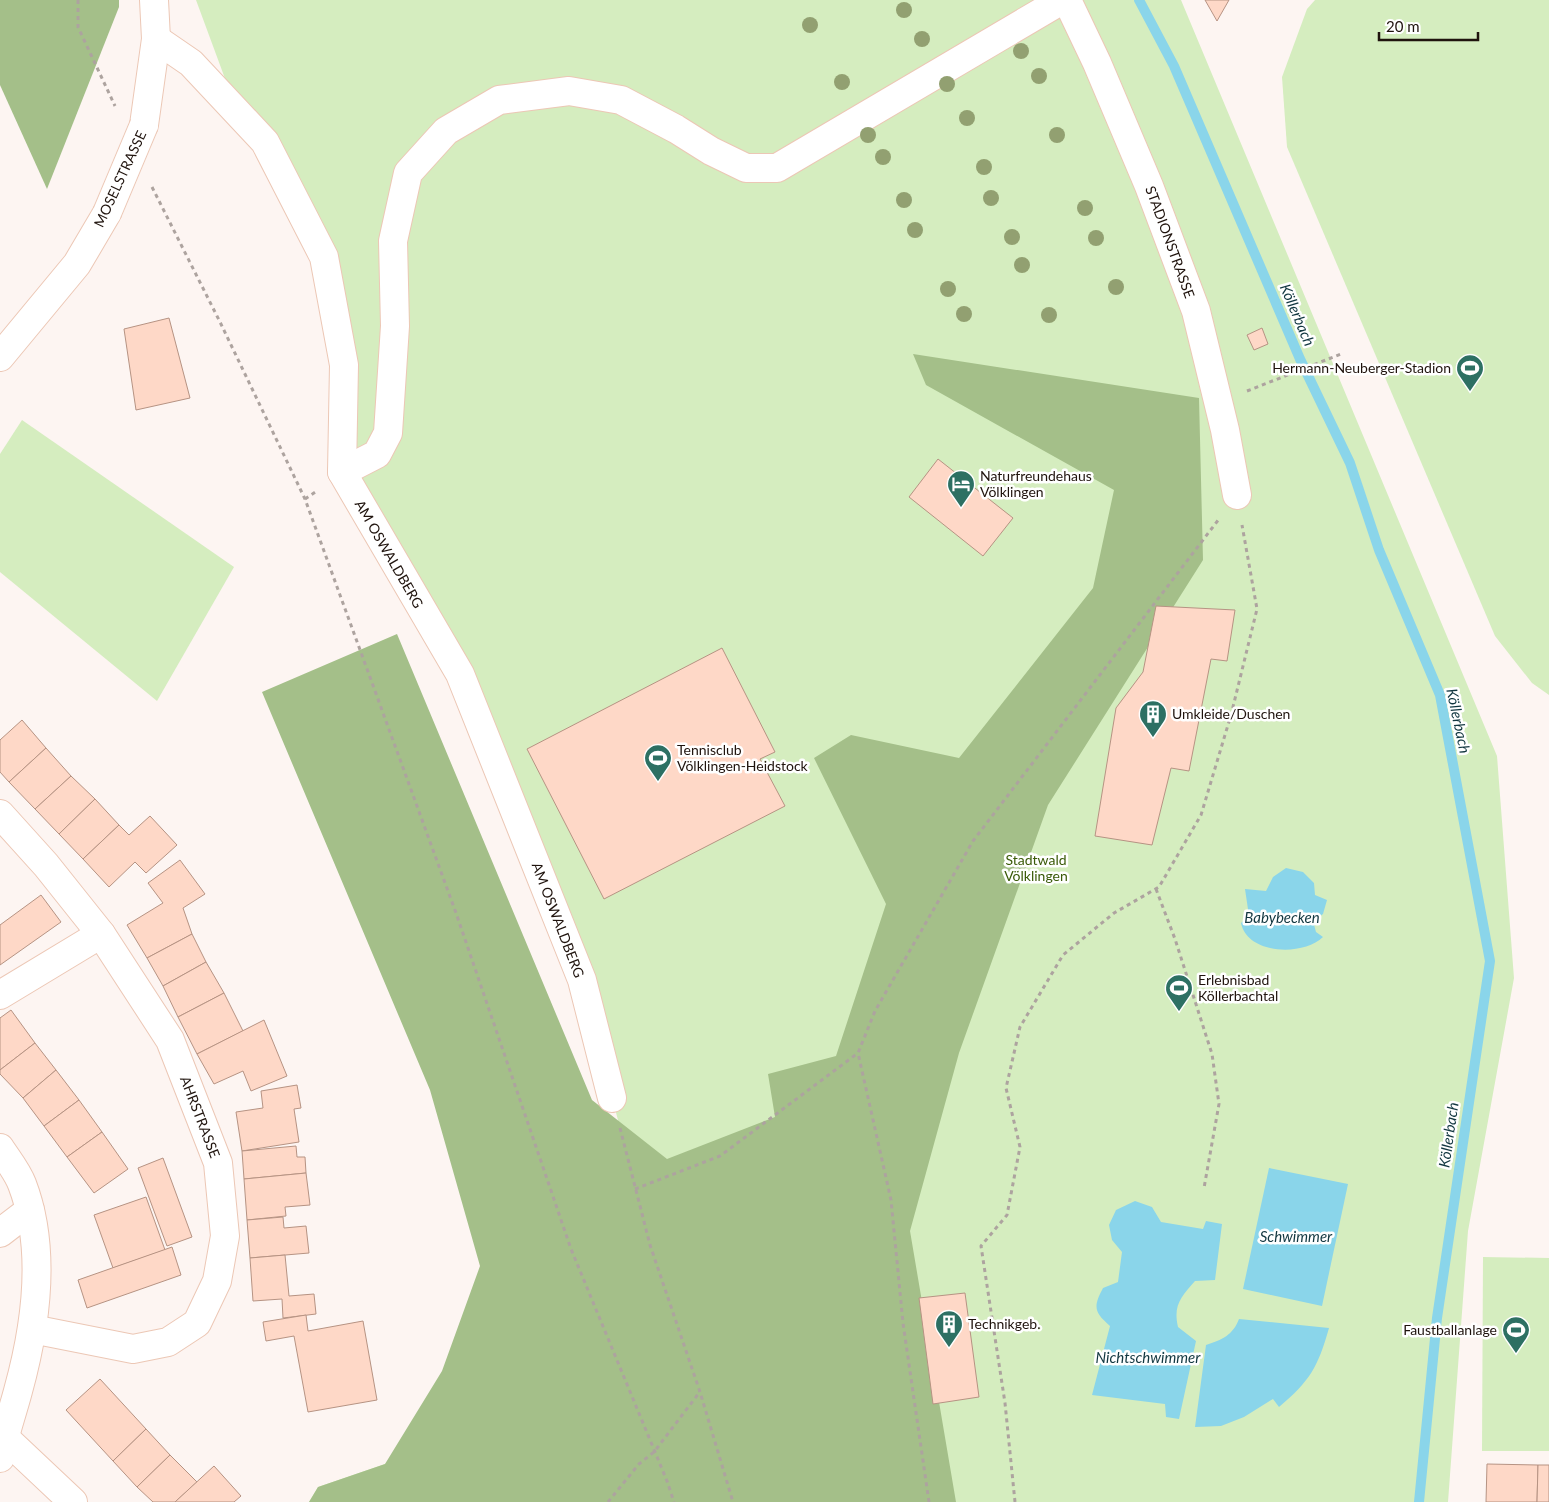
<svg xmlns="http://www.w3.org/2000/svg" width="1549" height="1502" viewBox="0 0 1549 1502" font-family="Lato,sans-serif">
  <rect width="100%" height="100%" fill="#fdf5f2"/>
  <!-- green -->
  <g fill="#d5edbf">
    <polygon points="196,0 1181,0 1497,756 1514,978 1468,1231 1448,1502 309,1502 318,1487 385,1464 650,1245 582,980 510,799 342,472 324,257 227,84"/>
    <polygon points="1315,0 1549,0 1549,695 1532,683 1495,636 1287,147 1282,77 1307,9"/>
    <polygon points="22,420 234,567 157,701 0,572 0,454"/>
    <polygon points="1483,1257 1549,1258 1549,1451 1482,1451"/>
  </g>
  <!-- forest -->
  <g fill="#a4bf89">
    <polygon points="0,0 119,0 119,7 47,189 0,85"/>
    <polygon points="913,354 1199,398 1203,560 1048,805 959,1053 910,1231 956,1502 309,1502 318,1487 385,1464 442,1371 480,1266 430,1090 262,692 397,634 592,1100 667,1159 775,1117 768,1074 836,1056 886,904 814,758 851,735 959,758 1093,588 1114,490 926,385"/>
  </g>
  <!-- water -->
  <g fill="#8ad5ea">
    <path d="M 1286,868 L 1303,872 L 1314,883 L 1315,895 L 1327,900 L 1323,914 L 1313,921 L 1316,932 L 1323,937 C 1302,957 1247,954 1241,923 L 1249,916 L 1245,889 L 1266,891 L 1273,877 Z"/>
    <polygon points="1269,1168 1348,1184 1322,1306 1243,1289"/>
    <path d="M 1135,1201 L 1152,1207 L 1161,1222 L 1203,1229 L 1206,1221 L 1222,1224 L 1215,1280 L 1195,1281 C 1181,1297 1173,1305 1178,1327 L 1196,1341 L 1179,1419 L 1166,1417 L 1165,1404 L 1092,1395 L 1110,1326 C 1094,1312 1093,1307 1103,1288 L 1118,1282 L 1122,1252 L 1112,1240 L 1109,1225 L 1116,1210 Z"/>
    <path d="M 1239,1319 L 1329,1328 C 1318,1367 1310,1381 1279,1407 L 1273,1399 L 1244,1417 L 1221,1426 L 1195,1427 L 1206,1345 C 1222,1340 1233,1335 1239,1319 Z"/>
  </g>
  <g fill="none" stroke-linecap="round" stroke-linejoin="round">
    <!-- stream -->
    <polyline stroke="#8ad5ea" stroke-width="10" points="1139,0 1174,66 1300,359 1350,463 1379,550 1440,695 1490,961 1437,1318 1419,1502"/>
  </g>
  <!-- building -->
  <g fill="#fed8c7" stroke="#b69383">
    <polygon points="1205,0 1229,0 1217,21"/>
    <polygon points="169,318 190,398 136,410 124,329"/>
    <polygon points="1262,328 1268,344 1254,350 1247,335"/>
    <polygon points="938,459 1013,518 983,556 909,497"/>
    <polygon points="1156,606 1235,610 1227,661 1211,659 1189,771 1171,768 1152,845 1095,836 1116,708 1143,672"/>
    <polygon points="722,648 775,752 760,759 785,806 604,899 527,749"/>
    <polygon points="22,720 46,748 9,782 0,772 0,740"/>
    <polygon points="46,748 71,776 35,809 9,782"/>
    <polygon points="71,776 95,799 59,834 35,809"/>
    <polygon points="95,799 119,825 83,859 59,834"/>
    <polygon points="150,816 177,845 146,873 135,862 109,887 83,859 119,825 129,835"/>
    <polygon points="180,860 205,894 183,908 192,934 147,958 127,925 163,903 148,883"/>
    <polygon points="41,895 61,922 0,965 0,925"/>
    <polygon points="192,934 206,962 163,986 147,958"/>
    <polygon points="206,962 224,993 178,1017 163,986"/>
    <polygon points="224,993 243,1031 197,1054 178,1017"/>
    <polygon points="11,1010 35,1043 0,1070 0,1018"/>
    <polygon points="264,1020 287,1076 251,1091 243,1071 214,1084 197,1054"/>
    <polygon points="35,1043 56,1070 23,1098 0,1074 0,1070"/>
    <polygon points="56,1070 79,1100 44,1126 23,1098"/>
    <polygon points="297,1085 301,1108 294,1109 299,1142 242,1151 236,1112 263,1108 261,1091"/>
    <polygon points="79,1100 102,1132 67,1157 44,1126"/>
    <polygon points="102,1132 128,1169 94,1193 67,1157"/>
    <polygon points="296,1146 297,1157 305,1157 306,1173 244,1179 242,1151"/>
    <polygon points="163,1158 192,1237 167,1246 138,1168"/>
    <polygon points="306,1173 310,1205 285,1207 286,1216 247,1220 244,1179"/>
    <polygon points="146,1197 165,1250 113,1268 94,1215"/>
    <polygon points="283,1217 284,1228 306,1226 309,1253 250,1258 247,1220"/>
    <polygon points="172,1247 181,1275 87,1308 78,1280"/>
    <polygon points="285,1255 289,1296 314,1294 316,1314 283,1318 282,1299 253,1301 250,1258"/>
    <polygon points="965,1293 979,1397 933,1404 919,1298"/>
    <polygon points="306,1315 308,1331 363,1321 377,1400 308,1412 294,1336 266,1341 263,1322"/>
    <polygon points="100,1379 146,1429 113,1461 66,1410"/>
    <polygon points="146,1429 170,1455 137,1487 113,1461"/>
    <polygon points="170,1455 197,1482 175,1502 153,1502 137,1487"/>
    <polygon points="1487,1464 1538,1465 1537,1502 1486,1502"/>
    <polygon points="1538,1465 1549,1465 1549,1502 1537,1502"/>
    <polygon points="214,1466 241,1496 234,1502 175,1502"/>
  </g>
  <g fill="none" stroke-linecap="round" stroke-linejoin="round">
    <!-- minor casing -->
    <g stroke="#ecc7b5" stroke-width="30">
      <g id="minor">
        <polyline points="1067,0 1097,63 1149,186 1196,311 1225,430 1237,495"/>
        <polyline points="156,39 191,63 265,142 324,257 344,365 342,472 460,674 582,980 612,1098"/>
        <polyline points="144,125 156,39 154,0"/>
        <polyline points="0,357 77,264 107,213"/>
        <polyline points="342,472 377,454 388,433 395,326 393,241 408,173 446,131 499,100 569,91 621,100 676,129 711,151 746,168 777,168 1062,0"/>
        <polyline points="0,814 46,865 101,934 170,1040 218,1163 225,1236 217,1281 197,1323 168,1342 133,1349 32,1329"/>
        <polyline points="0,995 101,934"/>
        <path d="M 0,1148 C 7,1159 17,1171 22,1184 C 47,1249 36,1326 18,1391 C 12,1414 4,1435 0,1458"/>
        <polyline points="0,1233 30,1210"/>
        <polyline points="4,1437 73,1502"/>
      </g>
    </g>
    <!-- path -->
    <g stroke="#ada39f" stroke-width="3" stroke-dasharray="4 4" stroke-linecap="butt">
      <polyline points="78,0 78,27 115,106"/>
      <polyline points="152,187 220,322 305,499 456,913 571,1249 667,1481 674,1502"/>
      <polyline points="1247,391 1341,354"/>
      <polyline points="305,499 317,491"/>
      <polyline points="1156,889 1175,939 1212,1054 1219,1104 1204,1188"/>
      <polyline points="620,1128 650,1245 700,1392 733,1502"/>
      <polyline points="635,1189 720,1156 858,1053"/>
      <polyline points="608,1502 639,1464 654,1452 699,1393"/>
      <polyline points="929,1502 903,1323 891,1200 858,1053 875,1011 973,841 1219,519"/>
      <polyline points="1015,1502 1005,1403 981,1246 1007,1215 1020,1147 1006,1088 1020,1027 1063,955 1114,913 1159,887 1201,815 1231,715 1257,609 1242,525"/>
    </g>
    <!-- minor -->
    <use href="#minor" stroke="#fff" stroke-width="28"/>
    <!-- minor-bridge casing -->
    <g stroke="#ecc7b5" stroke-width="30" stroke-linecap="butt">
      <polyline id="minor-bridge" points="107,213 144,125"/>
    </g>
    <!-- minor-bridge -->
    <use href="#minor-bridge" stroke="#fff" stroke-width="28"/>
  </g>
  <!-- trees -->
  <g fill="#92a071">
    <circle cx="904" cy="10" r="8"/>
    <circle cx="810" cy="25" r="8"/>
    <circle cx="922" cy="39" r="8"/>
    <circle cx="1021" cy="51" r="8"/>
    <circle cx="1039" cy="76" r="8"/>
    <circle cx="842" cy="82" r="8"/>
    <circle cx="947" cy="84" r="8"/>
    <circle cx="967" cy="118" r="8"/>
    <circle cx="868" cy="135" r="8"/>
    <circle cx="1057" cy="135" r="8"/>
    <circle cx="883" cy="157" r="8"/>
    <circle cx="984" cy="167" r="8"/>
    <circle cx="991" cy="198" r="8"/>
    <circle cx="904" cy="200" r="8"/>
    <circle cx="1085" cy="208" r="8"/>
    <circle cx="915" cy="230" r="8"/>
    <circle cx="1012" cy="237" r="8"/>
    <circle cx="1096" cy="238" r="8"/>
    <circle cx="1022" cy="265" r="8"/>
    <circle cx="1116" cy="287" r="8"/>
    <circle cx="948" cy="289" r="8"/>
    <circle cx="964" cy="314" r="8"/>
    <circle cx="1049" cy="315" r="8"/>
  </g>
  <!-- icons -->
  <defs>
    <g id="stadium-pin" transform="scale(1.4375)"><path d="M0 17L-7.5 6A9.5 9.5 0 1 1 7.5 6Z" fill="#2d7063" stroke="#fff"/><path d="M0-5a6.5 5 0 1 0 0 10a6.5 5 0 1 0 0-10ZM-3.5-1.8h7v3.6h-7Z" fill="#fff"/></g>
    <g id="hotel-pin" transform="scale(1.4375)"><path d="M0 17L-7.5 6A9.5 9.5 0 1 1 7.5 6Z" fill="#2d7063" stroke="#fff"/><path d="M-6-4.5h1.5V1H6V5H4.5V3h-9V5H-6ZM-4 0a1.8 1.8 0 1 1 3.6 0ZM.5 0V-2.5h3Q6-2.5 6 0Z" fill="#fff"/></g>
    <g id="building-pin" transform="scale(1.4375)"><path d="M0 17L-7.5 6A9.5 9.5 0 1 1 7.5 6Z" fill="#2d7063" stroke="#fff"/><path d="M-4-6H4V6H1V3H-1V6H-4ZM-2.5-4.3h1.7v1.8h-1.7ZM.8-4.3h1.7v1.8H.8ZM-2.5-1h1.7V.8h-1.7ZM.8-1h1.7V.8H.8Z" fill="#fff"/></g>
  </defs>
  <g fill-rule="evenodd">
    <use href="#stadium-pin" x="1470" y="368"/>
    <use href="#hotel-pin" x="961" y="484"/>
    <use href="#building-pin" x="1153" y="714"/>
    <use href="#stadium-pin" x="658" y="758"/>
    <use href="#stadium-pin" x="1179" y="988"/>
    <use href="#building-pin" x="949" y="1324"/>
    <use href="#stadium-pin" x="1516" y="1330"/>
  </g>
  <g text-anchor="middle" stroke-width="5" stroke-linejoin="round" paint-order="stroke">
    <!-- street labels -->
    <g font-size="14" fill="#1f130d" stroke="#fff">
      <text transform="translate(120 179) rotate(-65)" y="5">MOSELSTRASSE</text>
      <text transform="translate(1170 242) rotate(70)" y="5">STADIONSTRASSE</text>
      <text transform="translate(389 554) rotate(60)" y="5">AM OSWALDBERG</text>
      <text transform="translate(558 920) rotate(69)" y="5">AM OSWALDBERG</text>
      <text transform="translate(200 1117) rotate(69)" y="5">AHRSTRASSE</text>
    </g>
    <!-- poi labels -->
    <g font-size="14" fill="#1f130d" stroke="#fff" text-anchor="start">
      <text x="1451" y="373" text-anchor="end">Hermann-Neuberger-Stadion</text>
      <text x="980" y="481">Naturfreundehaus<tspan x="980" dy="16">Völklingen</tspan></text>
      <text x="1172" y="719">Umkleide/Duschen</text>
      <text x="677" y="755">Tennisclub<tspan x="677" dy="16">Völklingen-Heidstock</tspan></text>
      <text x="1198" y="985">Erlebnisbad<tspan x="1198" dy="16">Köllerbachtal</tspan></text>
      <text x="968" y="1329">Technikgeb.</text>
      <text x="1497" y="1335" text-anchor="end">Faustballanlage</text>
    </g>
    <!-- park labels -->
    <g font-size="14" fill="#3a5a08" stroke="#fff">
      <text x="1036" y="865">Stadtwald<tspan x="1036" dy="16">Völklingen</tspan></text>
    </g>
    <!-- water labels -->
    <g font-size="15" font-style="italic" fill="#123740" stroke="#fff">
      <text transform="translate(1297 315) rotate(67)" y="5">Köllerbach</text>
      <text transform="translate(1458 721) rotate(78)" y="5">Köllerbach</text>
      <text x="1282" y="923">Babybecken</text>
      <text transform="translate(1449 1135) rotate(-82)" y="5">Köllerbach</text>
      <text x="1296" y="1242">Schwimmer</text>
      <text x="1148" y="1363">Nichtschwimmer</text>
    </g>
  </g>
  <!-- scale -->
  <path d="M1379 32v8h99v-8" fill="none" stroke="#1f130d" stroke-width="2.5"/>
  <text x="1386" y="32" font-size="15" fill="#1f130d" stroke="#ffffff" stroke-width="4" paint-order="stroke">20 m</text>
</svg>
